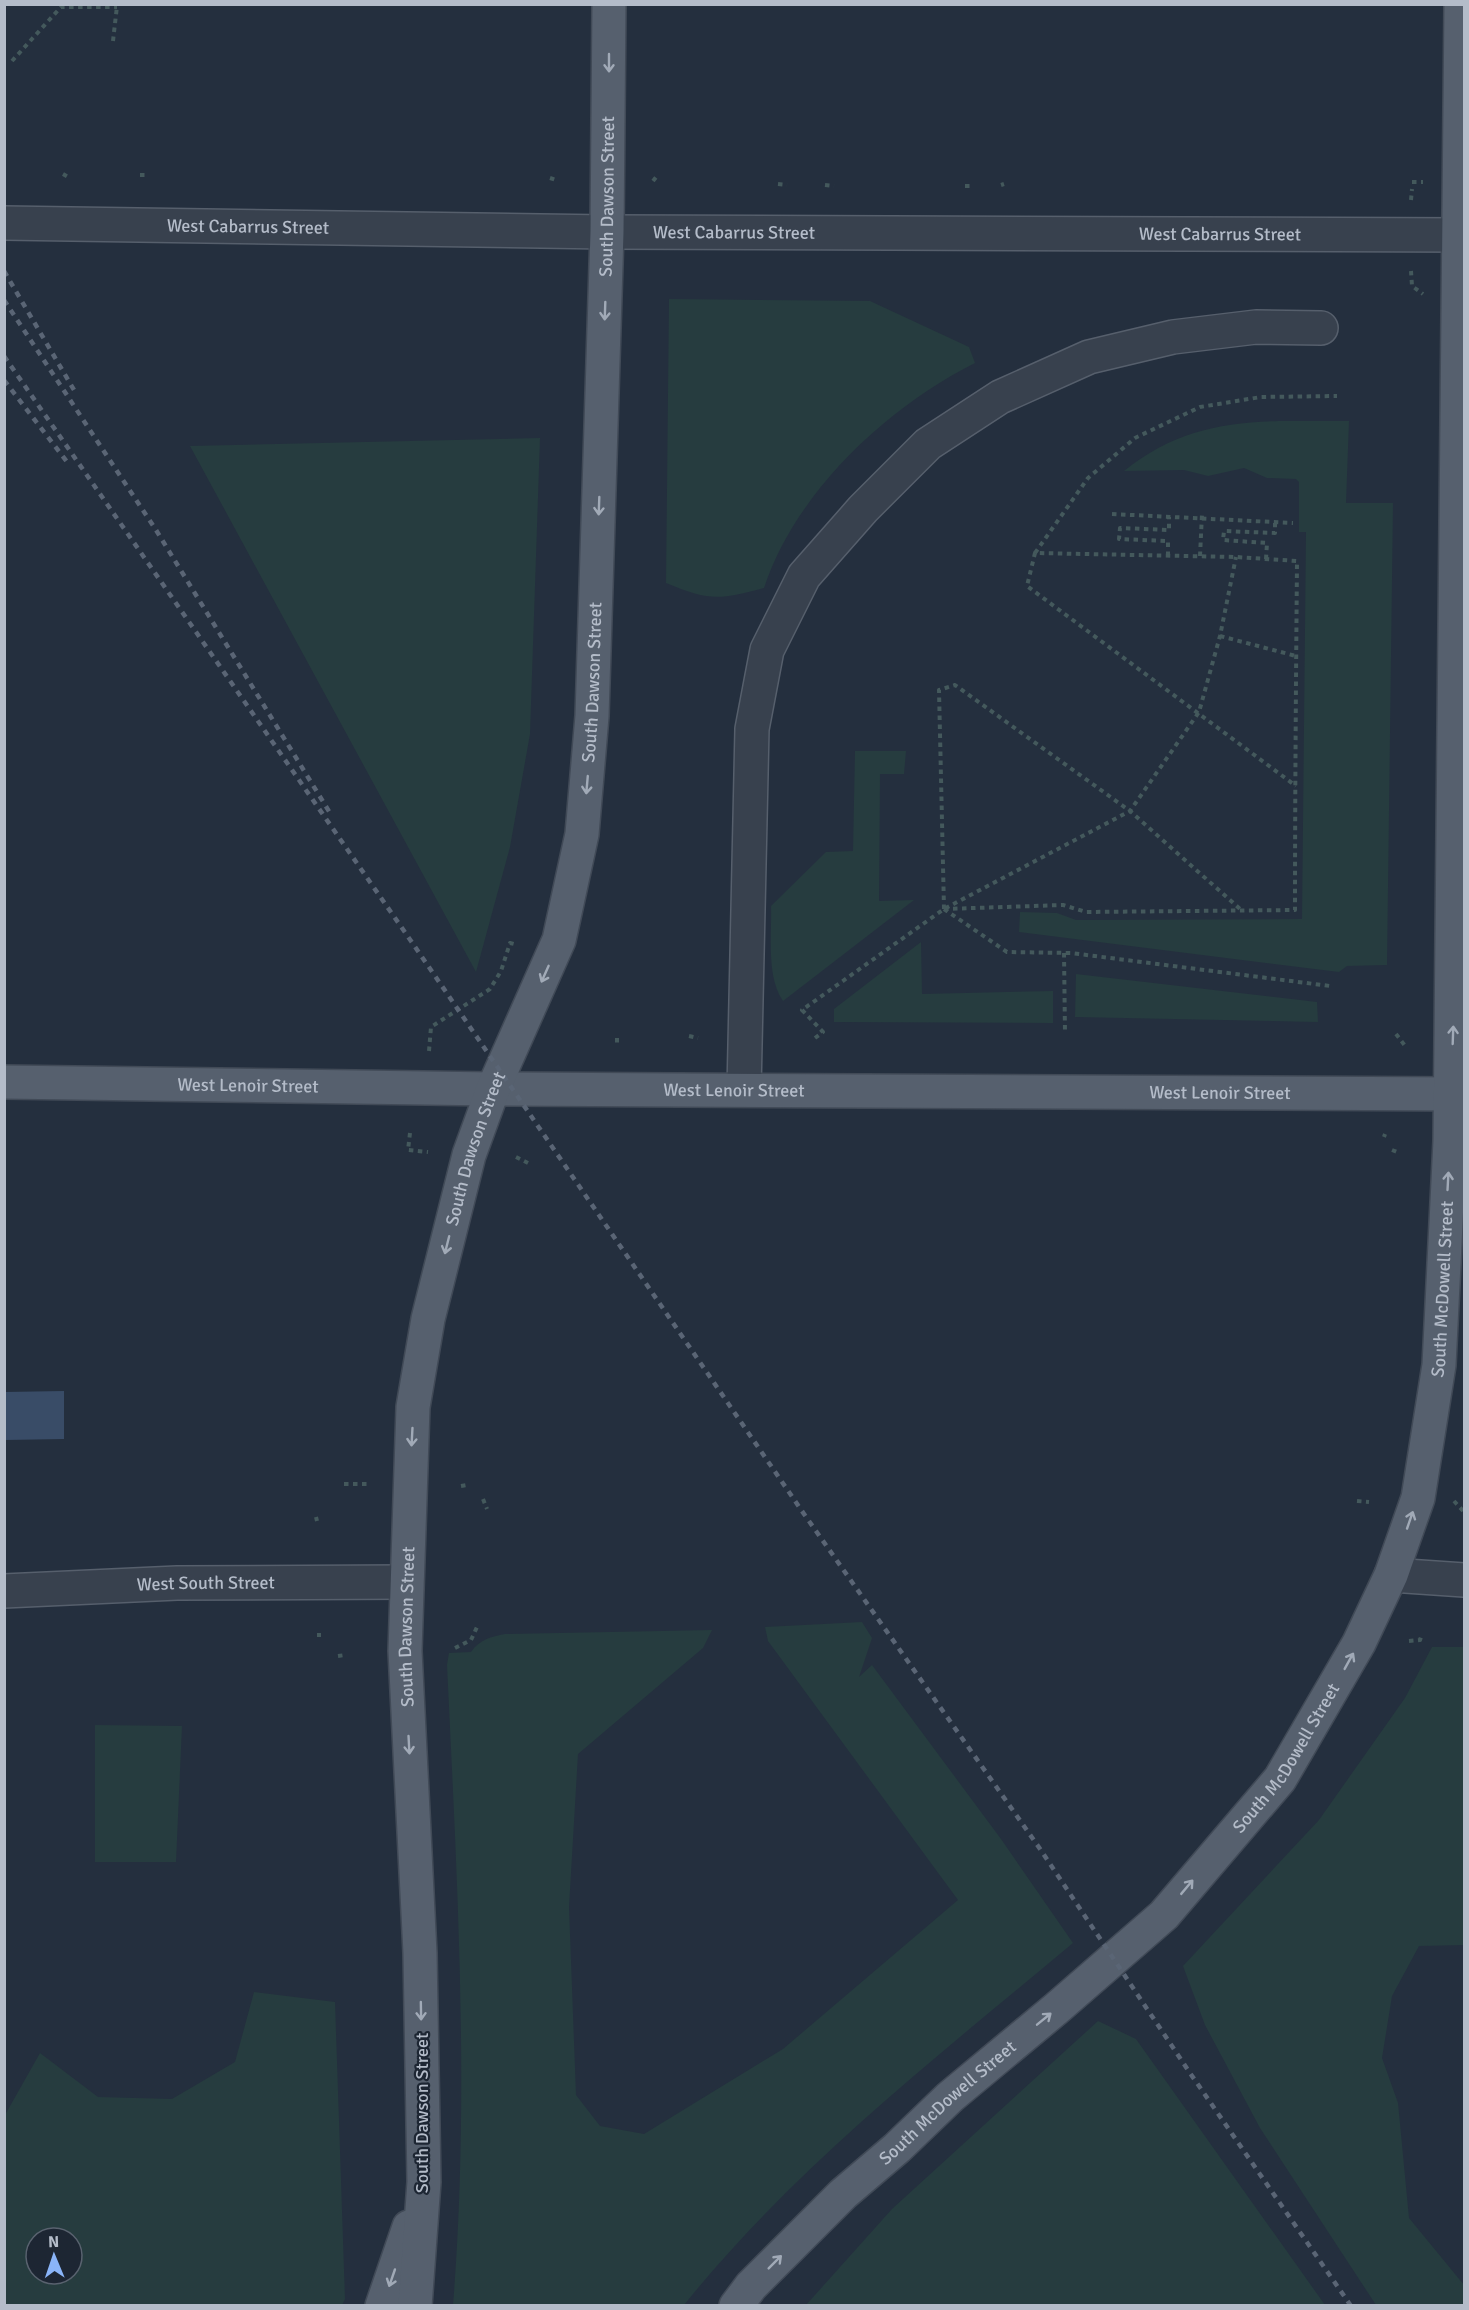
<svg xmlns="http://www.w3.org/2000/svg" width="1469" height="2310" viewBox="0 0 1469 2310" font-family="Signika,sans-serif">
  <rect width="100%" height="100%" fill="#242f3e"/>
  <!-- green -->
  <g fill="#263c3f" fill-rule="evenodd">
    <path d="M 669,299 L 870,301 L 969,347 L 975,363 C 887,407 795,493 764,588 C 719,600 709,601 666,583 Z"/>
    <path d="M 1279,421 L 1349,421 L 1346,503 L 1393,503 L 1387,965 L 1347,966 L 1339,972 L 1019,932 L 1020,912 L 1057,913 L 1076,920 L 1302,919 L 1306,532 L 1299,532 L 1299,482 L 1296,479 L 1267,478 L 1244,468 L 1208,476 L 1184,470 L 1124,471 C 1173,432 1218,423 1279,421 Z"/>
    <polygon points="540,438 530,734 510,847 476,972 190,446"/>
    <path d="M 855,751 L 906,751 L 904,774 L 880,774 L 879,901 L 914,900 L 783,1001 C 766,977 772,935 771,906 L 826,852 L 853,851 Z"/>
    <polygon points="921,942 922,994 1053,991 1053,1023 834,1022 834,1009"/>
    <polygon points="1076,974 1317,1002 1318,1022 1075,1017"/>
    <path d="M 862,1622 L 872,1638 L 859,1677 L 872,1665 L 1001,1839 L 1073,1943 C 937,2057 796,2166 684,2305 L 453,2305 C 470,2092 457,1878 447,1665 L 449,1653 L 471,1652 C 480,1639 491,1637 505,1634 L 712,1630 L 703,1648 L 578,1754 L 569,1907 L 576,2095 L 600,2126 L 644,2134 L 783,2049 L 958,1900 L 768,1641 L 765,1627 Z"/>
    <polygon points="1432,1647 1464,1647 1464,1945 1419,1946 1392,1996 1382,2058 1398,2103 1409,2218 1464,2285 1464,2305 1376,2305 1260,2128 1205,2025 1183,1966 1319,1820 1405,1698"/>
    <polygon points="95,1725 182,1726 176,1862 95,1862"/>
    <path d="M 254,1992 L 335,2002 L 345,2299 L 342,2305 L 5,2305 L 5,2115 L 40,2053 L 98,2097 L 172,2099 L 235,2062 ZM 36,2238 L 72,2238 L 72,2274 L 36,2274 Z"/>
    <polygon points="1098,2021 1136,2039 1325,2305 806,2305 892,2209"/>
  </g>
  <!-- water -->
  <polygon fill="#394c67" points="64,1391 64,1439 5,1440 5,1392"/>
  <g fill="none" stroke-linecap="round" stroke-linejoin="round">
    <!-- minor casing -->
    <g stroke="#565f6c" stroke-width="36">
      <g id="minor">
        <path id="s1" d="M 4,223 L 607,232 L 1464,235"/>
        <polyline points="744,1090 752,729 767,650 804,576 863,509 928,444 1000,397 1089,357 1173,337 1256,327 1321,328"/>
        <polyline points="1391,1575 1464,1580"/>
        <path id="s2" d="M 4,1591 L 177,1583 L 407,1582"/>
      </g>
    </g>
    <!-- major casing -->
    <g stroke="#414a57" stroke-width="36">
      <g id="major">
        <path id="s3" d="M 4,1082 L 493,1089 L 1464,1094"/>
        <polyline points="382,2306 409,2227"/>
        <path id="s4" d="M 415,2306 L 424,2182 L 420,1953 L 405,1651 L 413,1407 L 428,1319 L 469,1155 L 493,1089 L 559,940 L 582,834 L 592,716 L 607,232 L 609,4"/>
        <path id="s5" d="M 736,2306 L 751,2286 L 843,2194 L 897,2148 L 950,2097 L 1057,2008 L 1164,1915 L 1280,1779 L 1359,1643 L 1391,1575 L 1418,1498 L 1439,1365 L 1450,1141 L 1461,4"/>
      </g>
    </g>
    <!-- path -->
    <g stroke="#44595c" stroke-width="4" stroke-dasharray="4.5 4.5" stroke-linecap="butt">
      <polyline points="113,41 117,6"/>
      <polyline points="12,61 61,7 117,7"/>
      <polyline points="63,174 68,177"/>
      <polyline points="140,175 145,175"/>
      <polyline points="550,178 556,180"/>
      <polyline points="653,181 657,176"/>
      <polyline points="1412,182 1423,182"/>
      <polyline points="778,184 787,185"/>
      <polyline points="825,185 834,186"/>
      <polyline points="1001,185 1004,184"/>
      <polyline points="965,186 971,186"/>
      <polyline points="1411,200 1412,189"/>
      <polyline points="1411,271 1412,286 1423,294"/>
      <polyline points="1112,514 1293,523"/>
      <polyline points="1035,553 1088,478 1135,438 1200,407 1261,397 1337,396"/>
      <polyline points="1168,556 1168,541 1119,539 1120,528 1169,530 1169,517"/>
      <polyline points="1200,556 1202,514"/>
      <polyline points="1266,559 1267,543 1223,540 1224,531 1275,533 1275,523"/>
      <polyline points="1220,636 1296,656"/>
      <path d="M 944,909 L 1063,905 L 1086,912 L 1295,910 C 1295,794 1296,677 1297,561 L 1236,557 L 1035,553 L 1027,586 L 1296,786"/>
      <polyline points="944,909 939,690 955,685 1130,811 1240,909"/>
      <polyline points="944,909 1007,952 1071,953 1330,986"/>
      <polyline points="1064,953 1065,1033"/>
      <polyline points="1396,1034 1406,1047"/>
      <polyline points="689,1036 698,1038"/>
      <polyline points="617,1038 617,1044"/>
      <polyline points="815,1038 823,1032 802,1010 944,909 1130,811 1199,712 1220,636 1236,557"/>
      <polyline points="429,1051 431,1027 490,989 501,971 510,943 518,945"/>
      <polyline points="410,1133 408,1150 428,1152"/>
      <polyline points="1384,1137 1385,1134"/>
      <polyline points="1392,1150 1397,1152"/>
      <polyline points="516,1157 528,1163"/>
      <polyline points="344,1484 367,1484"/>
      <polyline points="461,1486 467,1485"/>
      <polyline points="483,1499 487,1509"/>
      <polyline points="1357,1501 1369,1502"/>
      <polyline points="1454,1501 1464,1512"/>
      <polyline points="316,1517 317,1521"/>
      <polyline points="319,1633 319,1637"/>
      <polyline points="1409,1641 1420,1640 1422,1634"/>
      <polyline points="455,1648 471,1640 477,1627"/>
      <polyline points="338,1656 345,1655"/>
    </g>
    <!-- minor -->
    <use href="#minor" stroke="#38414e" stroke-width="33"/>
    <!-- major -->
    <use href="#major" stroke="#56606e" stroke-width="33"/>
    <!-- rail -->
    <g stroke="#5a6575" stroke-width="4.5" stroke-dasharray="6 6" stroke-linecap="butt">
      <polyline points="4,271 74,390"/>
      <polyline points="4,300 156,530 330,813"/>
      <polyline points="4,356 411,941 804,1514 1038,1846 1190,2073 1351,2306"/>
      <polyline points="4,380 68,463"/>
    </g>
  </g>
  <!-- one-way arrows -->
  <defs><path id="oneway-shaft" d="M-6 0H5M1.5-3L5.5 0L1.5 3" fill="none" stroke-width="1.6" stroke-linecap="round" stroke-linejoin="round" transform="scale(1.5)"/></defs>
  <g stroke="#a1aab7">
    <use href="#oneway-shaft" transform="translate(609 63) rotate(90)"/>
    <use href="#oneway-shaft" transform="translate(605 311) rotate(92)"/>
    <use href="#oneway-shaft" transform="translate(599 506) rotate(92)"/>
    <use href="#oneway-shaft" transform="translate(587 785) rotate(95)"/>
    <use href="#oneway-shaft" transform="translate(545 974) rotate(114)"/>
    <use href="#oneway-shaft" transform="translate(1453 1035) rotate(-88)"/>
    <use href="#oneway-shaft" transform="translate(1448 1181) rotate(-87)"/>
    <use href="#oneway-shaft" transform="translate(447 1245) rotate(104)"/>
    <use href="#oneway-shaft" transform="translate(412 1437) rotate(93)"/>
    <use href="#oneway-shaft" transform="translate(1410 1520) rotate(-71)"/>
    <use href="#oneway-shaft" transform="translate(1349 1661) rotate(-61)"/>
    <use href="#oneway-shaft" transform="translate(409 1745) rotate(87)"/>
    <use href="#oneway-shaft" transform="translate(1187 1887) rotate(-50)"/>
    <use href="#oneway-shaft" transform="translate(421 2011) rotate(89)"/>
    <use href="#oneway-shaft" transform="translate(1044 2019) rotate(-39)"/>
    <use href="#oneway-shaft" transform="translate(775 2262) rotate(-45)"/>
    <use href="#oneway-shaft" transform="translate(392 2278) rotate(109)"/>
  </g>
  <g text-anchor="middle" stroke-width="4.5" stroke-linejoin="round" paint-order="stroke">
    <!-- street labels -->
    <g font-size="18" fill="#b4bcc9" stroke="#1d2633">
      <text dy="6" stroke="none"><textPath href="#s4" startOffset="2138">South Dawson Street</textPath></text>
      <text dy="6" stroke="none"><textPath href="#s1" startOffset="244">West Cabarrus Street</textPath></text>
      <text dy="6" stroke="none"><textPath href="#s1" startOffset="730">West Cabarrus Street</textPath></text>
      <text dy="6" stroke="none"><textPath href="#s1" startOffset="1216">West Cabarrus Street</textPath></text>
      <text dy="6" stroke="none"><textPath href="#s4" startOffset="1652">South Dawson Street</textPath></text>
      <text dy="6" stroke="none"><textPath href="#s3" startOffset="244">West Lenoir Street</textPath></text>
      <text dy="6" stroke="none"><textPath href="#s3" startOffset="730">West Lenoir Street</textPath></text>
      <text dy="6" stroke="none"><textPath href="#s3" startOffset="1216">West Lenoir Street</textPath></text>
      <text dy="6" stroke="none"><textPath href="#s4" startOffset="1166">South Dawson Street</textPath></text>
      <text dy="6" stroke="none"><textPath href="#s5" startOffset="1284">South McDowell Street</textPath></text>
      <text dy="6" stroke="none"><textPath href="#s2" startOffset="202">West South Street</textPath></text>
      <text dy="6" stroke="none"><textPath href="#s4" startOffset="680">South Dawson Street</textPath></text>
      <text dy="6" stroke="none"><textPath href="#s5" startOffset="780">South McDowell Street</textPath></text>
      <text dy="6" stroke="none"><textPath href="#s5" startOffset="294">South McDowell Street</textPath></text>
      <text transform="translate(422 2113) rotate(-90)" y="6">South Dawson Street</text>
    </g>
  </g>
  <!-- border -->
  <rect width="1469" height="2310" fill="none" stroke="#b4bcc9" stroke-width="12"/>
  <!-- north arrow -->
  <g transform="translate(54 2256) rotate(358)"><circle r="28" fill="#1d2633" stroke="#59626f" stroke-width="1.5"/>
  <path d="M0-4.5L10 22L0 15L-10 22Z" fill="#8ab4f8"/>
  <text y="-9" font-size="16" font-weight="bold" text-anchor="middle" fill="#b4bcc9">N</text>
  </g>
</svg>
